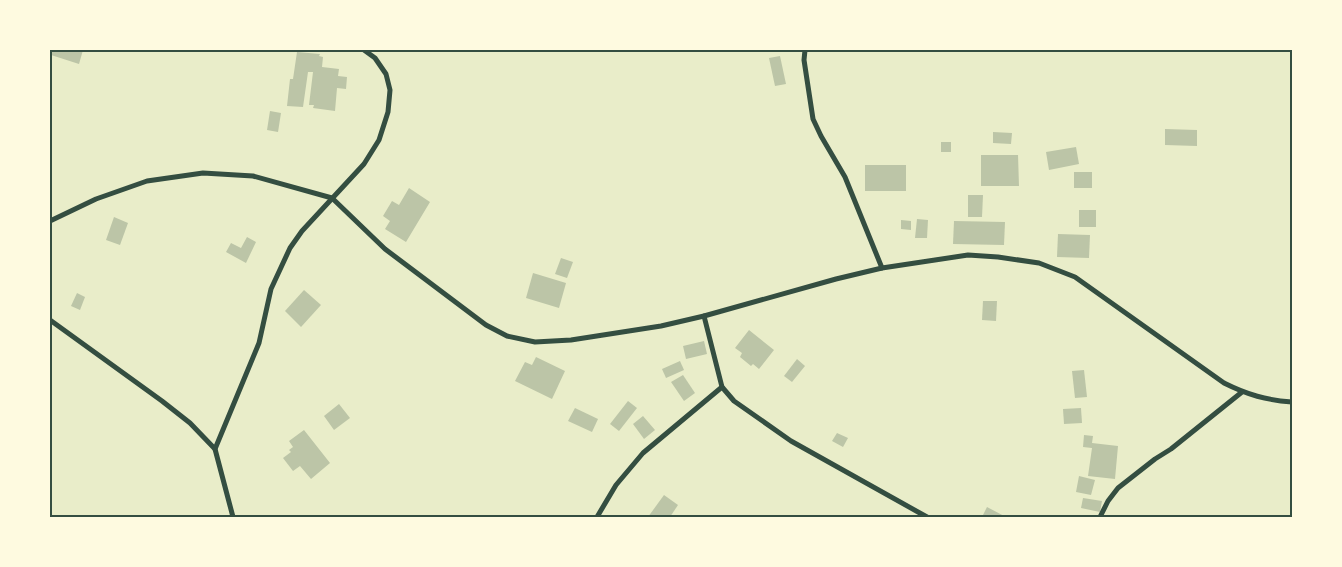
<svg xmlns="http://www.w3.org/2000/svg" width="1342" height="567" viewBox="0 0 1342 567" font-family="Karla,sans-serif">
  <rect width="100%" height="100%" fill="#e9edc9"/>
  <!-- building -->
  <g fill="#bcc5a7">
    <polygon points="53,50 83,50 79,64 51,55"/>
    <polygon points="297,52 320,54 319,56 323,57 322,67 339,69 338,76 347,77 346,89 337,88 335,111 313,108 314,105 309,105 313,72 308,72 303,107 287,106 290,79 293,79"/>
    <polygon points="780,56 786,84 775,86 769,58"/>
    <polygon points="270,111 281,113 278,132 267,130"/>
    <polygon points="1165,129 1197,130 1197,146 1165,145"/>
    <polygon points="993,132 1012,133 1011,144 993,143"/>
    <rect x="941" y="142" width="10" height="10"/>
    <polygon points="1076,147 1079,164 1049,170 1046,152"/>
    <polygon points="981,155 1018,155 1019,186 981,186"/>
    <rect x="865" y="165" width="41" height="26"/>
    <rect x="1074" y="172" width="18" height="16"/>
    <polygon points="409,188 430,202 406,242 385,229 390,221 383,216 392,201 399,205"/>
    <polygon points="968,195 983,195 982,217 968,217"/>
    <rect x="1079" y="210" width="17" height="17"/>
    <polygon points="114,217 128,223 120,245 106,240"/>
    <polygon points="917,219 928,220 927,238 915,238"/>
    <polygon points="901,220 911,221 911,230 901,229"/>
    <polygon points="954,221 1005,222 1004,245 953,244"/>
    <polygon points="1058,234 1090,235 1089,258 1057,257"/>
    <polygon points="247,237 256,242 246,263 226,252 231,243 241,248"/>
    <polygon points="561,258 573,262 567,278 555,274"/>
    <polygon points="533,273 566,283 559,308 526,298"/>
    <polygon points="304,290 321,305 301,327 285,311"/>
    <polygon points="77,293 85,297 80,310 71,306"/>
    <polygon points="983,301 997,301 996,321 982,320"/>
    <polygon points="749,330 774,350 759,369 753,364 751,366 740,357 742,353 735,348"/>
    <polygon points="704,341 707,354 686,359 683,346"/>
    <polygon points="536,357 565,371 552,399 515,381 525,362 532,365"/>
    <polygon points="797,359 805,366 792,382 784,376"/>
    <polygon points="680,361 684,370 666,378 662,369"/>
    <polygon points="1084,370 1087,397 1075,398 1072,371"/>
    <polygon points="683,375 695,393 684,401 671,382"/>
    <polygon points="628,401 637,408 619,431 610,424"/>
    <polygon points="339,404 350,418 334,430 324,416"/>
    <polygon points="575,408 598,419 592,432 568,421"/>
    <polygon points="1081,408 1082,423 1064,424 1063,409"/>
    <polygon points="643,416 655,430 644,439 633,424"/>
    <polygon points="304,430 330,463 311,479 300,466 293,471 283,458 291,452 289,450 293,447 289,441"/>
    <polygon points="837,433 848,438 843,447 832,441"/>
    <polygon points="1084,435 1093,436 1092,443 1118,446 1115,479 1088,476 1092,448 1083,447"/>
    <polygon points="1079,476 1095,480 1091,495 1076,492"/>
    <polygon points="664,495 678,505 670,517 648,517"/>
    <polygon points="1083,498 1102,501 1100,512 1081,508"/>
    <polygon points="987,507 1006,517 982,517"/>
  </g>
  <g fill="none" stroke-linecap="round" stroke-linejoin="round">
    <!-- minor -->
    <g stroke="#344e41" stroke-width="5">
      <polyline points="805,50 804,60 813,119 821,136 845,177 882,268"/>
      <path d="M 50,221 L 96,199 L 147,181 L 203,173 L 253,176 L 332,198 L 385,249 L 486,325 L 507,336 L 535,342 L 571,340 L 661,326 L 704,316 L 836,279 L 882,268 L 968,255 L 998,257 L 1039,263 L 1075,277 L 1224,383 C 1248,395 1266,400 1292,402"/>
      <polyline points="704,316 722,387 734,401 791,441 927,517"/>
      <polyline points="50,320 162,401 190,423 215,449 233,517"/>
      <polyline points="215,449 259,343 271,289 290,248 302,231 364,164 379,140 388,112 390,90 386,74 375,58 364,50"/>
      <polyline points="597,517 616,485 643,453 722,387"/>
      <polyline points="1100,517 1108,501 1118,488 1155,459 1171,449 1242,392"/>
    </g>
  </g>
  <!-- border -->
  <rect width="1342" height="567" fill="none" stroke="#fefae0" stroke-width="102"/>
  <rect x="51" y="51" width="1240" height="465" fill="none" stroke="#344e41" stroke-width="2"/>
</svg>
